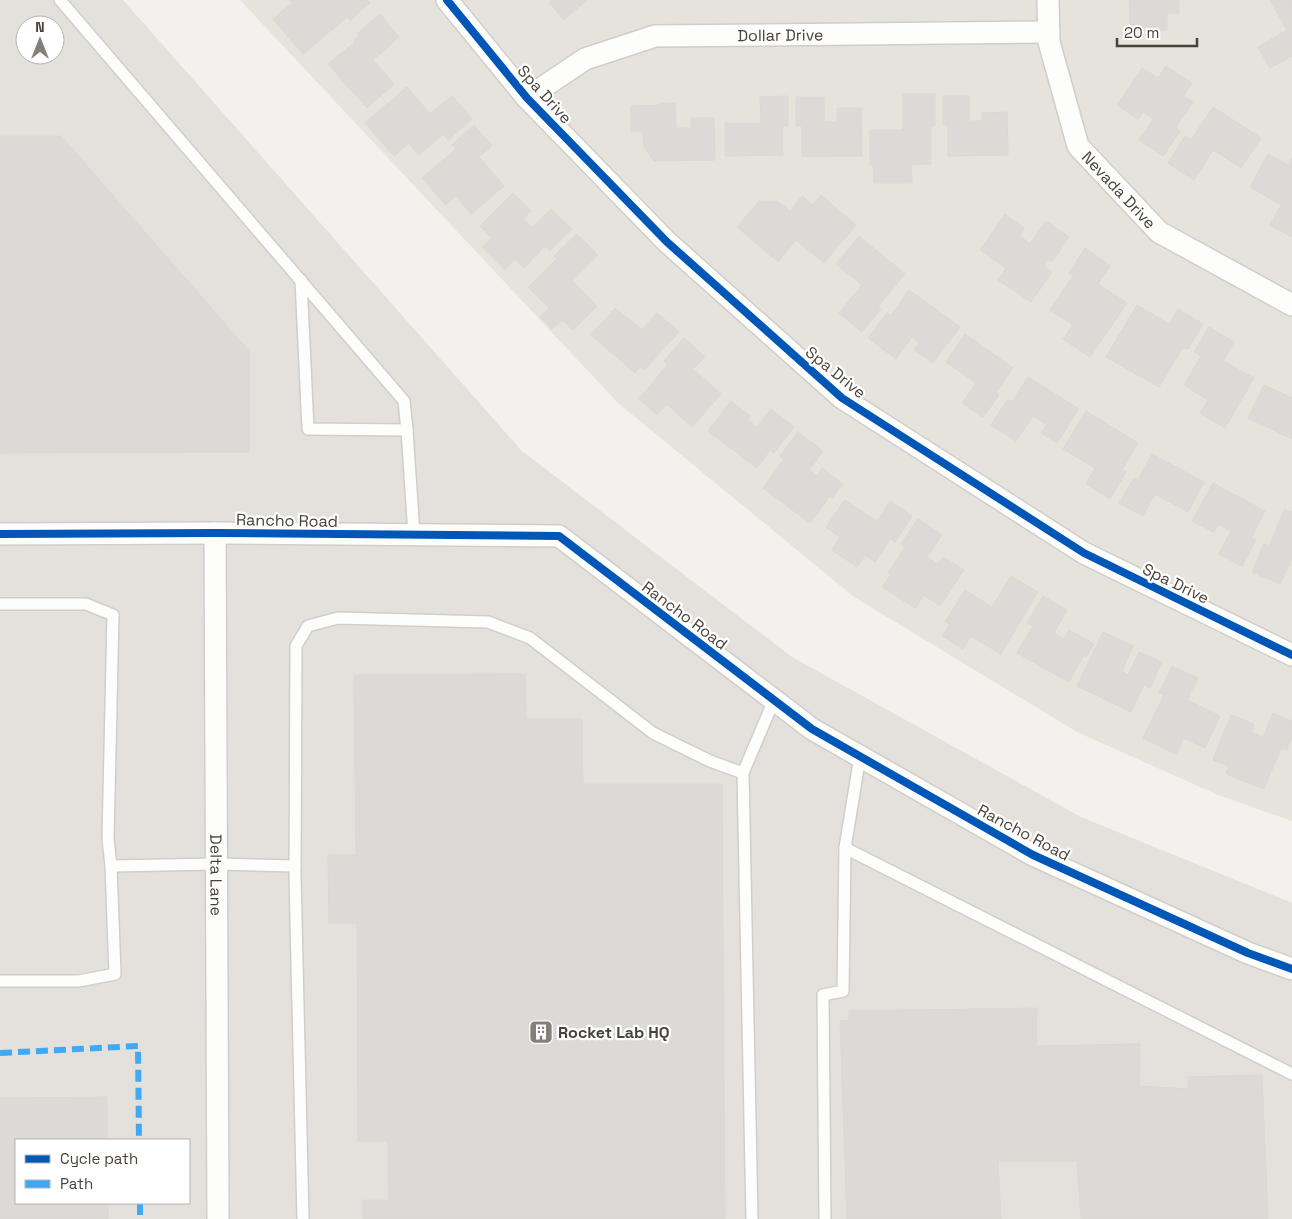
<svg xmlns="http://www.w3.org/2000/svg" width="1292" height="1219" viewBox="0 0 1292 1219" font-family="'Space Grotesk',sans-serif">
  <rect width="100%" height="100%" fill="#f2f1ed"/>
  <!-- residential -->
  <polygon fill="#e5e3db" points="240,0 1292,0 1292,821 1218,795 1077,732 854,597 618,403"/>
  <!-- industrial -->
  <path fill="#e4e1dd" fill-rule="evenodd" d="M 0,0 L 123,0 L 522,451 L 792,657 L 1081,817 L 1292,903 L 1292,1219 L 0,1219 ZM 25,25 L 55,25 L 55,55 L 25,55 ZM 16,1140 L 189,1140 L 189,1203 L 16,1203 Z"/>
  <!-- building -->
  <g fill="#dcdad6" stroke="#dad8d3">
    <polygon points="290,0 367,0 370,3 350,20 347,17 303,54 273,19 292,3"/>
    <polygon points="551,0 587,0 564,20 549,2"/>
    <polygon points="1129,0 1179,0 1179,13 1167,13 1167,30 1130,30"/>
    <polygon points="1270,0 1292,0 1292,56 1270,68 1258,47 1287,30"/>
    <polygon points="380,14 399,37 373,60 394,84 367,108 328,64 355,42 354,40 359,36 357,34"/>
    <polygon points="1166,66 1192,83 1183,96 1193,102 1176,127 1180,131 1163,156 1139,140 1154,119 1143,112 1138,119 1117,105 1142,68 1158,78"/>
    <polygon points="407,87 430,114 452,96 472,119 448,140 443,134 419,155 409,143 394,156 365,123"/>
    <polygon points="903,94 935,94 935,125 931,126 931,164 911,165 912,183 874,183 873,165 870,165 870,130 903,130"/>
    <polygon points="788,96 788,126 782,126 783,155 725,156 725,123 761,123 760,97"/>
    <polygon points="943,96 969,96 969,121 982,121 982,113 1007,112 1008,155 948,156 948,125 943,125"/>
    <polygon points="796,97 824,97 824,122 837,122 837,108 861,108 862,156 802,157 802,126 796,126"/>
    <polygon points="660,103 675,103 676,128 691,128 691,118 714,118 715,160 654,161 644,147 643,131 631,131 631,106 660,105"/>
    <polygon points="1213,107 1261,138 1241,168 1213,150 1194,180 1168,163 1185,136 1191,140"/>
    <polygon points="474,125 492,146 479,157 504,186 471,214 456,196 446,205 422,178 456,149 452,145"/>
    <polygon points="0,136 61,136 249,351 249,452 0,453"/>
    <polygon points="1268,154 1288,165 1292,158 1292,237 1270,225 1281,205 1250,187"/>
    <polygon points="513,193 531,211 523,218 532,228 551,209 572,229 550,251 545,246 524,268 515,259 505,270 482,247 492,238 480,226"/>
    <polygon points="821,195 856,225 824,263 796,240 778,262 737,227 759,201 777,201 790,211 802,196 813,205"/>
    <polygon points="1005,214 1024,228 1019,236 1030,243 1046,221 1069,237 1052,262 1049,259 1044,266 1052,272 1031,302 998,280 1006,268 980,250"/>
    <polygon points="577,234 598,255 572,281 597,306 573,330 562,320 552,329 540,317 549,308 528,287 557,259 554,256"/>
    <polygon points="859,236 905,274 878,306 881,309 862,332 839,313 862,285 836,264"/>
    <polygon points="1085,248 1110,266 1098,284 1127,303 1090,357 1063,339 1073,325 1050,310 1073,276 1069,273"/>
    <polygon points="909,290 960,327 933,363 914,350 919,343 912,337 896,359 868,338 887,313 891,316"/>
    <polygon points="1137,305 1169,324 1178,309 1203,324 1188,349 1183,347 1159,387 1106,357"/>
    <polygon points="615,308 642,330 657,313 679,332 644,370 640,367 635,373 591,335"/>
    <polygon points="1209,327 1234,342 1223,361 1254,378 1225,428 1200,413 1208,400 1184,385 1201,356 1194,352"/>
    <polygon points="965,334 1013,368 996,392 999,395 983,417 962,403 976,383 946,362"/>
    <polygon points="684,338 705,357 693,369 721,394 692,427 667,404 657,415 639,399 668,364 664,361"/>
    <polygon points="1028,377 1079,409 1057,443 1041,433 1047,425 1033,416 1016,441 991,425 1007,400 1012,402"/>
    <polygon points="1264,385 1292,398 1292,439 1248,418"/>
    <polygon points="731,401 750,416 747,420 757,427 771,409 794,427 774,453 770,450 757,468 708,431"/>
    <polygon points="1086,411 1138,443 1122,470 1126,472 1110,499 1086,484 1095,468 1063,449"/>
    <polygon points="798,432 823,451 809,470 817,476 822,468 843,484 832,498 830,496 810,523 763,488 784,459 780,456"/>
    <polygon points="1152,454 1204,482 1188,512 1155,494 1143,516 1119,503 1134,478 1138,480"/>
    <polygon points="1213,483 1265,511 1251,538 1256,540 1242,566 1219,554 1231,531 1218,524 1214,532 1192,521"/>
    <polygon points="845,500 877,521 890,501 912,516 895,542 890,539 875,562 865,555 857,567 832,550 840,537 826,527"/>
    <polygon points="1285,509 1292,512 1292,558 1280,584 1252,572 1264,544 1269,546"/>
    <polygon points="918,519 942,535 927,557 938,564 943,557 964,570 940,606 924,595 915,608 882,587 891,575 888,573 905,547 901,544"/>
    <polygon points="1011,576 1038,592 1001,654 971,636 963,649 942,636 950,624 945,622 965,590 992,607"/>
    <polygon points="1043,596 1067,610 1054,633 1064,639 1069,630 1094,644 1086,657 1084,655 1069,682 1017,653 1033,626 1027,623"/>
    <polygon points="1103,632 1133,646 1122,671 1128,675 1139,652 1162,662 1150,688 1144,685 1131,712 1077,686"/>
    <polygon points="1172,666 1198,678 1187,700 1220,716 1205,748 1184,738 1176,754 1143,738 1164,695 1159,693"/>
    <polygon points="525,674 526,719 582,719 583,784 722,784 725,1219 363,1219 363,1200 389,1200 388,1141 358,1141 357,923 329,923 328,855 356,855 354,675"/>
    <polygon points="1273,713 1292,721 1292,738 1287,750 1281,748 1264,789 1226,774 1229,766 1213,760 1231,715 1254,724 1251,732 1263,737"/>
    <polygon points="1037,1008 1036,1046 1140,1044 1139,1086 1188,1089 1189,1077 1262,1075 1268,1219 1081,1219 1077,1161 998,1161 1001,1219 847,1219 840,1021 849,1020 849,1011"/>
    <polygon points="107,1097 107,1140 16,1140 16,1203 108,1203 108,1219 0,1219 0,1098"/>
  </g>
  <g fill="none" stroke-linecap="round" stroke-linejoin="round">
    <!-- service casing -->
    <g stroke="#d0cecb" stroke-width="14">
      <g id="service">
        <polyline points="60,0 404,401 407,430 414,535"/>
        <polyline points="301,280 308,429 407,430"/>
        <polyline points="0,604 86,604 113,615 108,839 111,866 216,864 295,866"/>
        <polyline points="845,848 1292,1074"/>
        <polyline points="0,981 79,981 115,974 111,866"/>
        <polyline points="303,1219 295,876 296,646 308,626 338,618 488,622 530,638 653,733 710,761 743,773"/>
        <polyline points="752,1219 743,773 774,700"/>
        <polyline points="825,1219 823,995 843,991 845,848 860,756"/>
      </g>
    </g>
    <!-- minor casing -->
    <g stroke="#d0cecb" stroke-width="24">
      <g id="minor">
        <polyline points="447,0 527,98 667,242 842,398 1084,553 1292,655"/>
        <path id="s1" d="M 1048,0 L 1049,42 L 1078,146 L 1159,232 L 1292,305"/>
        <path id="s2" d="M 527,98 L 585,59 L 655,36 L 1049,32"/>
        <path id="s3" d="M 215,533 L 218,1219"/>
        <polyline points="0,534 215,533 559,536 812,729 1033,855 1248,953 1292,969"/>
      </g>
    </g>
    <!-- service -->
    <use href="#service" stroke="#fdfdfc" stroke-width="11"/>
    <!-- minor -->
    <use href="#minor" stroke="#fdfdfc" stroke-width="21"/>
    <!-- quiet -->
    <g stroke="#3fa9f5" stroke-width="6" stroke-dasharray="12 6" stroke-linecap="butt">
      <polyline points="0,1053 138,1046 139,1140"/>
      <polyline points="140,1203 140,1219"/>
    </g>
    <!-- cycleway casing -->
    <g stroke="#fff" stroke-width="11">
      <g id="cycleway">
        <polyline points="447,0 527,98 667,242 842,398 1084,553 1292,655"/>
        <polyline points="0,534 215,533 559,536 812,729 1033,855 1248,953 1292,969"/>
      </g>
    </g>
    <!-- cycleway -->
    <use href="#cycleway" stroke="#0057b8" stroke-width="8"/>
  </g>
  <!-- icons -->
  <defs>
    <g id="building-square" transform="scale(1.25)"><rect x="-9" y="-9" width="18" height="18" rx="4" fill="#847f78" stroke="#fff"/><path d="M-4-6H4V6H1V3H-1V6H-4ZM-2.5-4.3h1.7v1.8h-1.7ZM.8-4.3h1.7v1.8H.8ZM-2.5-1h1.7V.8h-1.7ZM.8-1h1.7V.8H.8Z" fill="#fff"/></g>
  </defs>
  <g fill-rule="evenodd">
    <use href="#building-square" x="541" y="1032"/>
  </g>
  <g text-anchor="middle" stroke-width="4.5" stroke-linejoin="round" paint-order="stroke">
    <!-- street labels -->
    <g font-size="16" fill="#484239" stroke="#fff">
      <text dy="6" stroke="none"><textPath href="#s2" startOffset="269">Dollar Drive</textPath></text>
      <text transform="translate(545 94) rotate(48)" y="6">Spa Drive</text>
      <text dy="6" stroke="none"><textPath href="#s1" startOffset="210">Nevada Drive</textPath></text>
      <text transform="translate(836 372) rotate(39)" y="6">Spa Drive</text>
      <text transform="translate(287 520) rotate(1)" y="6">Rancho Road</text>
      <text transform="translate(1176 583) rotate(26)" y="6">Spa Drive</text>
      <text transform="translate(685 615) rotate(37)" y="6">Rancho Road</text>
      <text transform="translate(1024 832) rotate(28)" y="6">Rancho Road</text>
      <text dy="6" stroke="none"><textPath href="#s3" startOffset="342">Delta Lane</textPath></text>
    </g>
    <!-- poi labels -->
    <g font-size="16" font-weight="bold" fill="#484239" stroke="#fff" text-anchor="start">
      <text x="558" y="1038">Rocket Lab HQ</text>
    </g>
  </g>
  <!-- legend -->
  <rect x="15" y="1139" width="175" height="65" fill="#ffffff" stroke="#b6b3b0"/>
  <rect x="25" y="1155" width="25" height="8" fill="#0057b8" stroke="#b6b3b0"/>
  <text x="60" y="1164" font-size="15" fill="#484239">Cycle path</text>
  <rect x="25" y="1180" width="25" height="8" fill="#3fa9f5" stroke="#b6b3b0"/>
  <text x="60" y="1189" font-size="15" fill="#484239">Path</text>
  <!-- north arrow -->
  <g transform="translate(40 40)"><circle r="24" fill="#ffffff" stroke="#b6b3b0"/>
  <path d="M0-4L9 19L0 12L-9 19Z" fill="#847f78"/>
  <text y="-8" font-size="14" font-weight="bold" text-anchor="middle" fill="#484239">N</text>
  </g>
  <!-- scale -->
  <path d="M1117 38v8h80v-8" fill="none" stroke="#484239" stroke-width="2.5"/>
  <text x="1124" y="38" font-size="15" fill="#484239" stroke="#ffffff" stroke-width="4" paint-order="stroke">20 m</text>
</svg>
